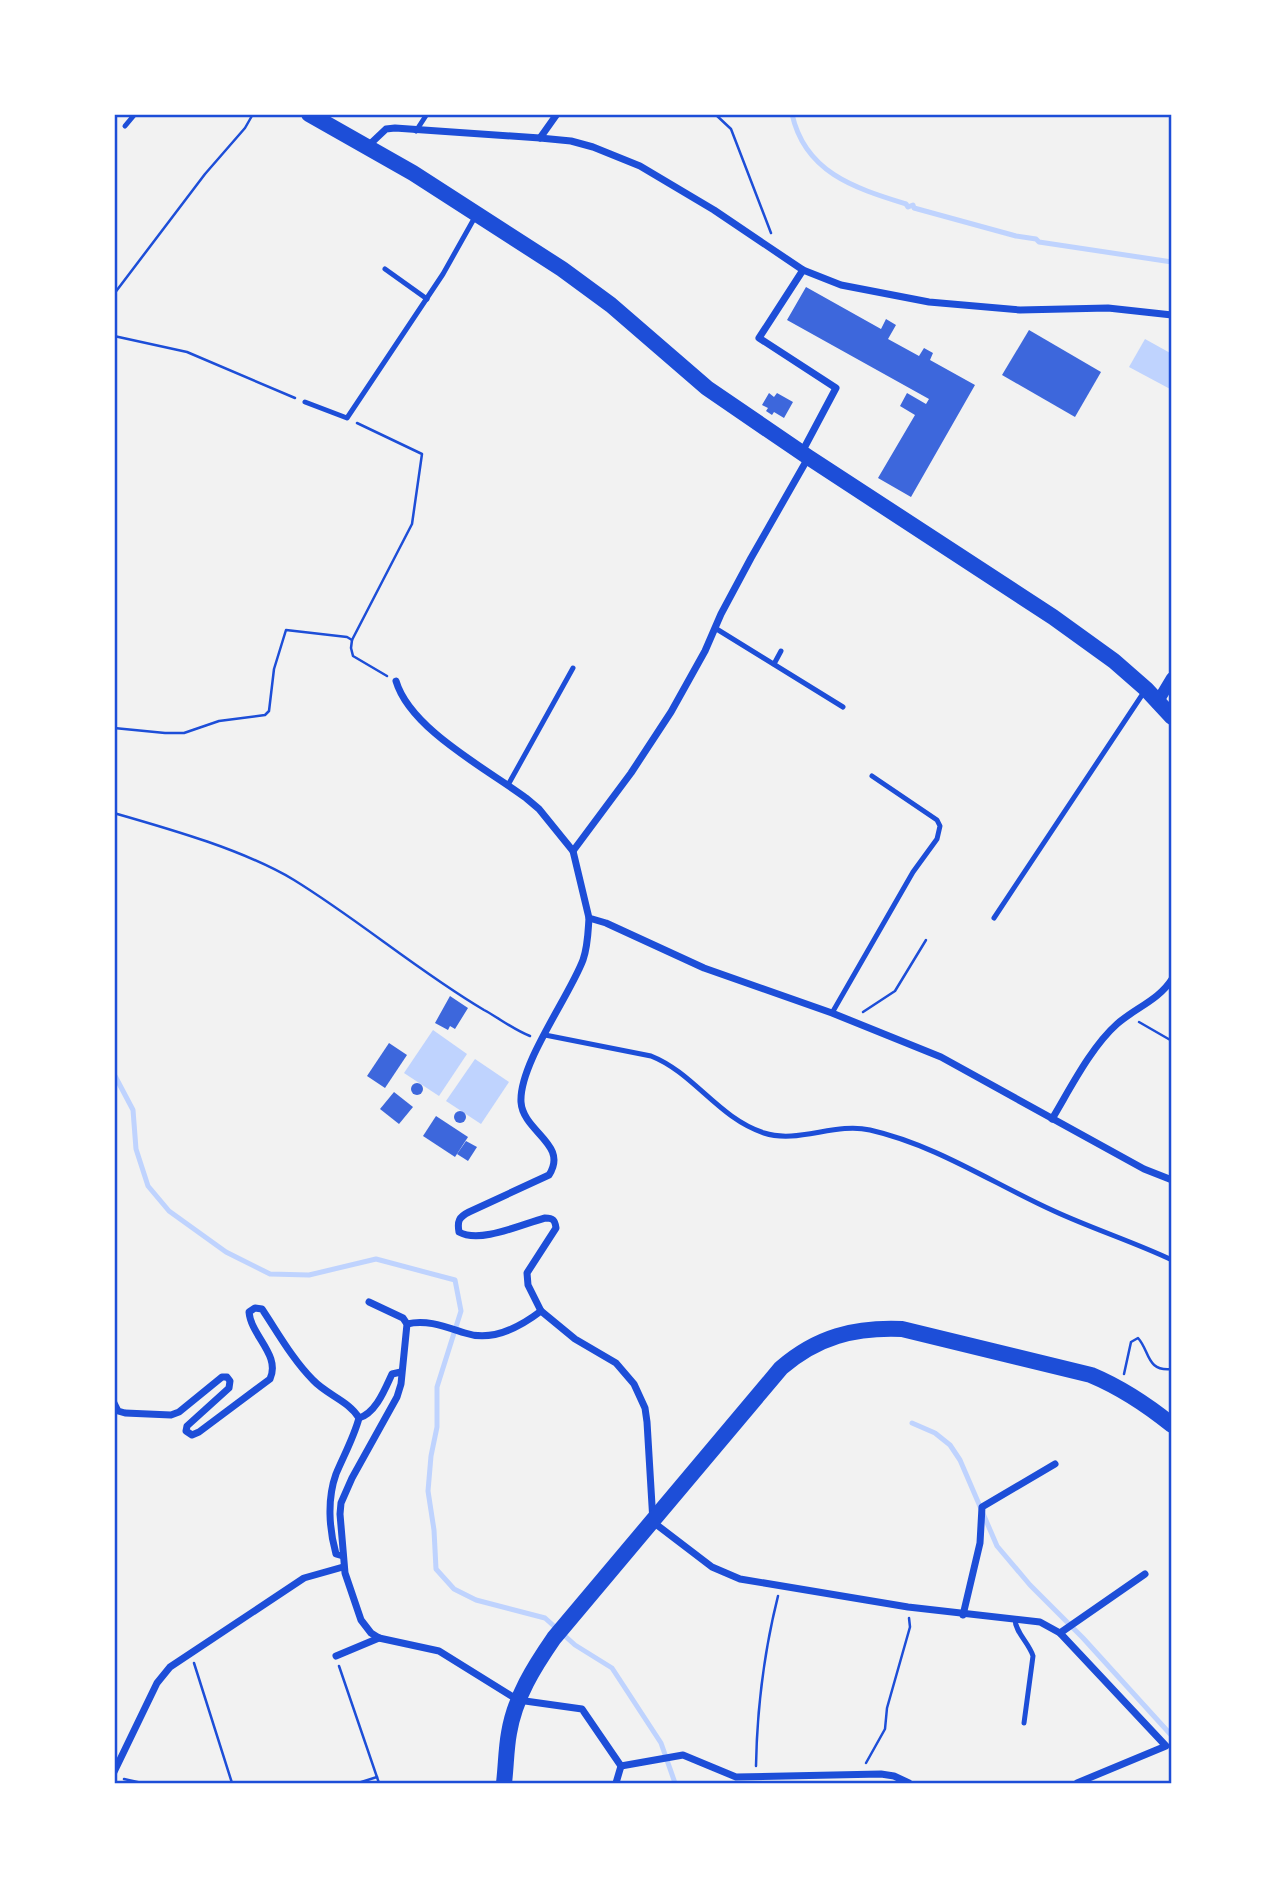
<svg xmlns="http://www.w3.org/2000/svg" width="1286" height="1897" viewBox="0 0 1286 1897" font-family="'Titillium Web',sans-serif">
  <rect width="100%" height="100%" fill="#f2f2f2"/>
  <!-- water -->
  <g fill="#bfd3fe">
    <polygon points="1145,339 1172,354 1172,390 1129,367"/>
    <polygon points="433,1030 467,1054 439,1096 404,1073"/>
    <polygon points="475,1059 509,1082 481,1124 446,1101"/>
  </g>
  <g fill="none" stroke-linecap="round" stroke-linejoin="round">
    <!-- stream -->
    <g stroke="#bfd3fe" stroke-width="5">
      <path d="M 792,114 C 805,173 855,188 906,204 L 908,207 L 913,205 L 914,208 L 1016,236 L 1036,239 L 1039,242 L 1172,262"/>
      <polyline points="114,1074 133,1110 136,1149 148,1186 169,1211 226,1252 270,1274 309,1275 376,1259 455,1280 461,1311 437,1387 437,1427 431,1456 428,1491 434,1530 436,1569 454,1589 476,1600 545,1618 575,1645 612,1668 661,1743 675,1783"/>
      <polyline points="912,1423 935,1433 950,1445 960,1460 997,1546 1030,1585 1083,1638 1172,1736"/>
    </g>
  </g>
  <!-- building -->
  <g fill="#3d67dc">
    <polygon points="806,287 881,329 886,319 896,325 888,339 919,356 924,348 933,353 930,360 975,385 911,497 878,478 915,415 900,406 907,393 926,404 929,399 787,320"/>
    <polygon points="1029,330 1101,372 1075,417 1002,375"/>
    <polygon points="769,393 774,397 777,393 793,402 784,418 774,412 772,415 766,411 768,408 762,405"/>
    <polygon points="450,996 468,1008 455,1029 450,1026 448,1030 435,1023"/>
    <polygon points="389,1043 407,1055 385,1088 367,1076"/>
    <circle cx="417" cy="1089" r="6"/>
    <polygon points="394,1092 413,1107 399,1124 380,1109"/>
    <circle cx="460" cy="1117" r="6"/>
    <polygon points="436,1116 468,1137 455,1157 423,1136"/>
    <polygon points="466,1141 477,1147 468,1161 457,1154"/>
  </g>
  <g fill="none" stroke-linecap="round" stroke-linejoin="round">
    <!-- path -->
    <g stroke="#1d4ed8" stroke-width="2.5">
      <polyline points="715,114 731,129 771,233"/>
      <polyline points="114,294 205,174 245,128 253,114"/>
      <polyline points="114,336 187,352 295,398"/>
      <polyline points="357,423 422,454 412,524 352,640 351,648 353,656 387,676"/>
      <polyline points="114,728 165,733 184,733 219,721 265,715 269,711 274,669 286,630 347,637 352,640"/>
      <path d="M 114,813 C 170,829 244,850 294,880 C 359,920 418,971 484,1010 C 499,1018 514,1030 530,1036"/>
      <polyline points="863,1012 895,991 926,940"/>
      <polyline points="1139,1022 1172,1041"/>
      <path d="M 1124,1374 L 1131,1342 L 1138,1338 C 1150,1351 1146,1372 1172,1369"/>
      <polyline points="194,1663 232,1783"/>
      <polyline points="339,1666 379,1783"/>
      <polyline points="866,1763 885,1729 887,1708 910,1627 909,1618"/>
      <path d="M 756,1766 C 757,1709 764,1652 778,1596"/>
      <polyline points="124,1779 142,1783"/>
      <polyline points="358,1783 377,1777"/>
    </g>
    <!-- service -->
    <g stroke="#1d4ed8" stroke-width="5">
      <polyline points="125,126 135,114"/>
      <polyline points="416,131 427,114"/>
      <polyline points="385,269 427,299"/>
      <polyline points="305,402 347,418 443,274 475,217"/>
      <polyline points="715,628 843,707"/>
      <polyline points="774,664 781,651"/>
      <polyline points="508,785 573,668"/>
      <polyline points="994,918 1144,692"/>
      <polyline points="832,1013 913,872 937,839 940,826 937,820 872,776"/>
      <path d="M 545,1035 L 651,1056 C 694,1073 718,1118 764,1133 C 798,1144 835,1122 870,1130 C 936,1145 994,1184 1054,1211 C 1093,1229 1134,1242 1172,1260"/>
      <path d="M 1015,1619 C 1015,1632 1029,1643 1033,1656 L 1024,1723"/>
    </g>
    <!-- minor -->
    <g stroke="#1d4ed8" stroke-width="7">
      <polyline points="540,138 557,114"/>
      <polyline points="368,146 386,129 395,128 540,138 571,141 593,147 640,166 714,210 803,270 841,285 929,302 1020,310 1108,308 1172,315"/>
      <polyline points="802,452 836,388 759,338 803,270"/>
      <polyline points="808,458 751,558 721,614 705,651 671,712 631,773 573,851 589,918 606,923 704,968 832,1013 941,1057 1144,1169 1172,1180"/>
      <path d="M 396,681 C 410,729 487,769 526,798 L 539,809 L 573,851"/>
      <path d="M 1052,1119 C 1070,1089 1091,1047 1117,1024 C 1135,1008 1159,1000 1172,979"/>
      <polyline points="369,1302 403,1318 407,1324 401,1384 397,1397 352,1478 341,1503 340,1514 345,1573 361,1620 371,1633 379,1638 439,1651 518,1700 582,1709 621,1766 616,1783"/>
      <path d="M 541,1311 L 528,1285 L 527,1273 L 556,1228 C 555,1220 553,1218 545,1218 C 522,1224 480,1244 459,1232 C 457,1221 459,1217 469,1212 L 549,1175 C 569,1144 523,1132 521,1102 C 519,1064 569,997 583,960 C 588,946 588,932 589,918"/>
      <path d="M 407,1324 C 427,1319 446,1327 465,1333 C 491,1342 520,1327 541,1311 L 575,1339 L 616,1363 L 634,1384 L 645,1408 L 647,1422 L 653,1522 L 712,1567 L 740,1579 L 908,1607 L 1040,1622 L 1060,1633 L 1166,1746 L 1077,1783"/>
      <path d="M 114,1403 L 118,1411 L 125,1413 L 171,1415 L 179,1412 L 222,1377 L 227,1377 L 230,1381 L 229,1388 L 187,1426 L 186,1431 L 192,1435 L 199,1432 L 270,1379 C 281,1355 251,1336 249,1312 L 255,1308 L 262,1309 C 278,1333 293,1360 313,1380 C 327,1395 349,1401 359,1418 C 354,1437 344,1455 336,1474 C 327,1499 329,1529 336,1554 L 343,1556"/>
      <path d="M 359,1418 C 376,1413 385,1389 392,1374 L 401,1372"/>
      <polyline points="963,1615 980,1543 982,1507 1055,1464"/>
      <polyline points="1060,1633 1145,1574"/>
      <polyline points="336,1656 379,1638"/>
      <polyline points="621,1766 683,1755 736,1777 881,1774 894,1776 909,1783"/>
      <polyline points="114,1772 157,1683 170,1667 304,1578 343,1567"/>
    </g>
    <!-- tertiary -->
    <polyline stroke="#1d4ed8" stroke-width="12" points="1157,703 1172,678"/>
    <!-- primary -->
    <g stroke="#1d4ed8" stroke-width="16">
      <polyline points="309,114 413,173 562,269 611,305 707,388 808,457 1053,617 1114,661 1146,689 1172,717"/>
      <path d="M 504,1783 C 506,1767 506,1749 509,1733 C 515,1697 534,1667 554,1638 L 781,1368 C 817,1337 854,1327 902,1329 L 1091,1375 C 1122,1388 1146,1404 1172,1425"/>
    </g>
  </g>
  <!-- border -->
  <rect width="1286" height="1897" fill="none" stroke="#ffffff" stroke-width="231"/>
  <rect x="116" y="116" width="1054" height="1666" fill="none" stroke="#1d4ed8" stroke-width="2.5"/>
</svg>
